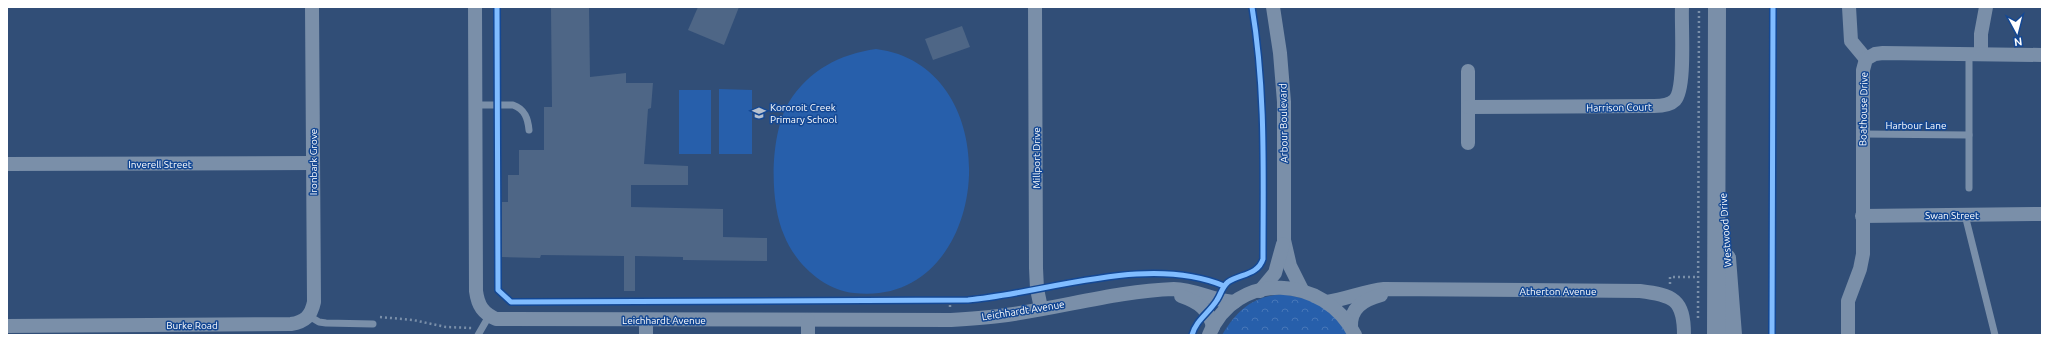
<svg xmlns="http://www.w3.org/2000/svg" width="2049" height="342" viewBox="0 0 2049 342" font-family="Ubuntu,sans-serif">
  <defs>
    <pattern id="park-crowns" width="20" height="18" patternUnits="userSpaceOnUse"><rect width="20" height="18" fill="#275fab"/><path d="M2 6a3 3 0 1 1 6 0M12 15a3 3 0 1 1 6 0" fill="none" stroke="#4777b8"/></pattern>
  </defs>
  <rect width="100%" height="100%" fill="#314e77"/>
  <!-- park -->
  <path fill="url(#park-crowns)" d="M 1283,294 L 1320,302 L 1351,335 L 1222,335 C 1238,309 1252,297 1283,294 Z"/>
  <!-- garden -->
  <g fill="#275fab">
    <path d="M 876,49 C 1013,66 993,309 854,293 C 823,290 795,263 784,235 C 769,201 770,134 789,102 C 809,70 840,54 876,49 Z"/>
    <polygon points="719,89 752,90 752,154 719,154"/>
    <rect x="679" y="90" width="32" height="64"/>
  </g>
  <!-- building -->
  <g fill="#4e6686">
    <polygon points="698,7 739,7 724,45 688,30"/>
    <polygon points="551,8 589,8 590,77 626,73 626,83 653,83 651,108 648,109 644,164 688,166 688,185 631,185 631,207 723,209 723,237 767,238 767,261 683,260 683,257 635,256 635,291 624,291 624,256 541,255 540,258 502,257 502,202 508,202 508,175 519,175 519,150 544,150 544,107 552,107"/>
    <polygon points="962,26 970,47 933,60 925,39"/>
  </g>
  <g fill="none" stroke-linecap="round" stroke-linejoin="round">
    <!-- path -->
    <g stroke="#7a8fa9" stroke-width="2.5" stroke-dasharray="2 3" stroke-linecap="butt">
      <polyline points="1670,284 1670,277 1698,277"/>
      <polyline points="950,300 950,307"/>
      <polyline points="380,317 413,320 446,327 472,328"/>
      <polyline points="1698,318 1699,7"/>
    </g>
    <!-- service -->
    <g stroke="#7a8fa9" stroke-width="7">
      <path d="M 475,105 L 513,105 C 525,109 528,119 529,130"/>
      <polyline points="1863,134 1969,135"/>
      <polyline points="1969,188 1969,54"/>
      <polyline points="1965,215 1995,335"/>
      <polyline points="309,316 319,322 326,323 373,324"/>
      <polyline points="478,335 489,316"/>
    </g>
    <!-- minor -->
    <g stroke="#7a8fa9" stroke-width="14">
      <path d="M 475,7 L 476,291 C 478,306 483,313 496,319 L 951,320 C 967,319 983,318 999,316 C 1058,309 1115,291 1174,289 C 1195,289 1213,301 1234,302"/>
      <polyline points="1035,7 1036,268 1037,289 1041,308"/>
      <polyline points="1273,7 1280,53 1284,102 1284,240 1290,266 1302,290"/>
      <polyline points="1849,7 1851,41 1866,59"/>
      <polyline points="1981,54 1981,34 1986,7"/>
      <polyline points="1468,71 1468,143"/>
      <path d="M 1468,107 L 1654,106 C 1661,106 1670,105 1675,100 C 1686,88 1681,25 1682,7"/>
      <polyline points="7,164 313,163"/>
      <polyline points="1862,216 2042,214"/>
      <polyline points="1260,291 1275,273 1283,244"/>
      <path d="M 1181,296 C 1198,302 1209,309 1213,327"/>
      <path d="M 1327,302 C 1347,299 1365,291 1384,289 L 1640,291 C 1673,295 1684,299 1684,335"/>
      <path d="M 7,326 L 291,324 C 305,322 311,316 314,302 L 312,7"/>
      <path d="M 1351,327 C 1350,308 1363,300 1381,295"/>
      <polyline points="646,335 646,320"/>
      <polyline points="808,335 808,320"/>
      <path d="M 1209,335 C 1236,269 1325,275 1355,335"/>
      <polyline points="1848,335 1848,301 1860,269 1863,254 1863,70 1866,59 1875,54 1883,53 2042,55"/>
    </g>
    <!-- tertiary -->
    <g stroke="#7a8fa9" stroke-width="18">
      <polyline points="1727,258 1733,335"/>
      <polyline points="1716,335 1717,7"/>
    </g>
    <!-- cycleway casing -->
    <g stroke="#144894" stroke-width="8">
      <g id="cycleway">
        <path d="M 497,7 L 498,290 L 511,302 L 968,300 C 1047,293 1148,254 1224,286"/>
        <path d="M 1192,335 C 1196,320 1209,313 1217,300 C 1221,294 1222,287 1228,282 C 1240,274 1258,275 1263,259 C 1263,175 1266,91 1252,7"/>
        <polyline points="1772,335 1773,7"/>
      </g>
    </g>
    <!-- cycleway -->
    <use href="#cycleway" stroke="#80bcff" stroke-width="5"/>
  </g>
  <!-- icons -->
  <defs>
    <g id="school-bare" transform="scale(1.08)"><path d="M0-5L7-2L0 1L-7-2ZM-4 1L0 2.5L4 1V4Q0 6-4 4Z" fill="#b7c1cf" stroke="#144894" stroke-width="2.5" paint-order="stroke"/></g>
  </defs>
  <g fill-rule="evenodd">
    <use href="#school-bare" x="759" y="113"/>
  </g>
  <g text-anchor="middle" stroke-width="3" stroke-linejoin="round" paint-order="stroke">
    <!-- poi labels -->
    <g font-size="10" fill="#fff" stroke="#144894" text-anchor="start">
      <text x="770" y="111">Kororoit Creek<tspan x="770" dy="12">Primary School</tspan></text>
    </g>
    <!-- street labels -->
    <g font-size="10" fill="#fff" stroke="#144894">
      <text transform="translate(1619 107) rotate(-1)" y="4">Harrison Court</text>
      <text transform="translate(1863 109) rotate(-89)" y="4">Boathouse Drive</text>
      <text transform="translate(1283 123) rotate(-91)" y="4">Arbour Boulevard</text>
      <text x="1916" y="129">Harbour Lane</text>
      <text transform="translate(1036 158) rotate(-90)" y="4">Millport Drive</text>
      <text transform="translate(313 162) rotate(-90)" y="4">Ironbark Grove</text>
      <text x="160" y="168">Inverell Street</text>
      <text x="1952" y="219">Swan Street</text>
      <text transform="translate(1725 230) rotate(-94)" y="4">Westwood Drive</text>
      <text x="1558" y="295">Atherton Avenue</text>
      <text transform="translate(1023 310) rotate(-9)" y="4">Leichhardt Avenue</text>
      <text x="664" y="324">Leichhardt Avenue</text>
      <text x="192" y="329">Burke Road</text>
    </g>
  </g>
  <!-- border -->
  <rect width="2049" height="342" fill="none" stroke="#ffffff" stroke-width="16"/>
  <!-- north arrow -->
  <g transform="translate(2017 32) rotate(173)" stroke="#144894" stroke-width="3" paint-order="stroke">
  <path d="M0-3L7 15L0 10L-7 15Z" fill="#ffffff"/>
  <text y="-6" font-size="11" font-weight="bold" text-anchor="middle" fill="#ffffff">N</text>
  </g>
</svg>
